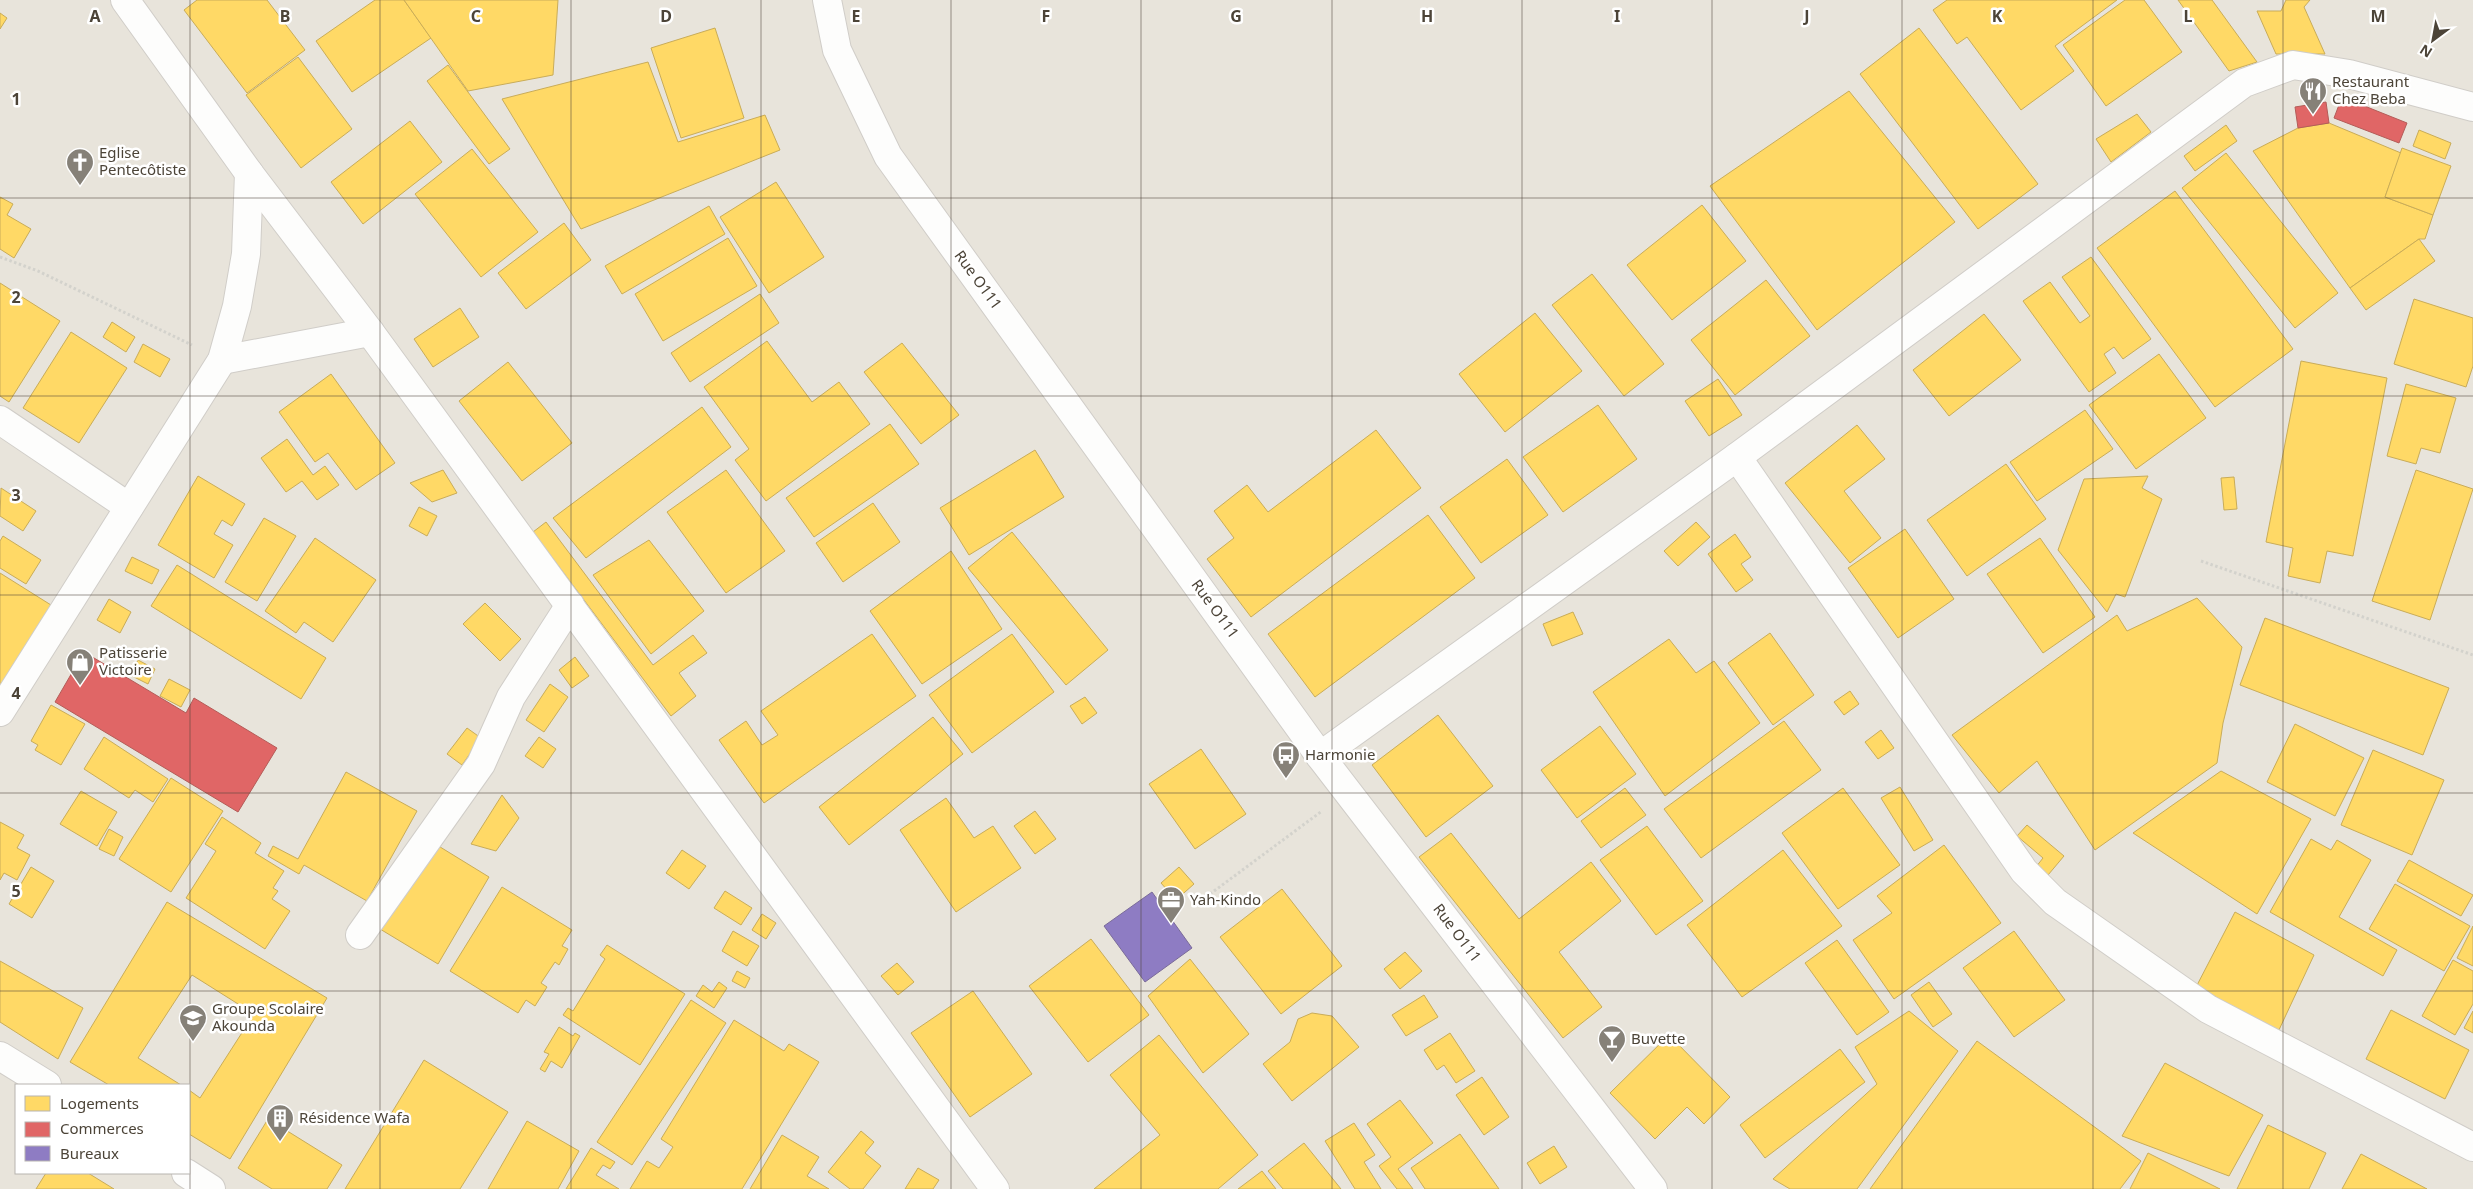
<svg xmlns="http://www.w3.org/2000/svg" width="2473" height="1189" viewBox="0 0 2473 1189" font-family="'Noto Sans',sans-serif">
  <rect width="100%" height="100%" fill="#f3f2ee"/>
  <!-- residential -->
  <path fill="#e8e4db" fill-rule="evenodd" d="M 0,0 L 2473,0 L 2473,1189 L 0,1189 ZM 16,1085 L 189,1085 L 189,1173 L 16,1173 Z"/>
  <!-- homes -->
  <g fill="#ffd966" stroke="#c9ac58">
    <polygon points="197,0 267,0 305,50 247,93 184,10"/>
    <polygon points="375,0 404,0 431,38 352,92 316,41"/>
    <polygon points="404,0 558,0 553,75 468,91"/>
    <polygon points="1947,0 2117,0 2055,46 2074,71 2021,110 1967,37 1957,44 1933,10"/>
    <polygon points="2125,0 2144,0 2182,52 2106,106 2063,45"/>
    <polygon points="2178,0 2212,0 2257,62 2229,71"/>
    <polygon points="2286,0 2310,0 2304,7 2325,54 2276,54 2257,11 2281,11"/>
    <polygon points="0,13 7,18 0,29"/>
    <polygon points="715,28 744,118 681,138 651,48"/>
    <polygon points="1919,28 2038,184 1978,229 1860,74"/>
    <polygon points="298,57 352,129 301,168 246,95"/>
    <polygon points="648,62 678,142 765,115 780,150 581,229 502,99"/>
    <polygon points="448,65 510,149 489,164 427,81"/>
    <polygon points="1849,91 1955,222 1817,330 1710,186"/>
    <polygon points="2137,114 2151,132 2111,162 2096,139"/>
    <polygon points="410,121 442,162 363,224 331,182"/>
    <polygon points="2329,123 2401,153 2385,197 2433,215 2425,239 2419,239 2350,288 2253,151 2298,128"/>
    <polygon points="2226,125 2237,141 2195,171 2184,156"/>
    <polygon points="2419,130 2451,143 2445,159 2413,146"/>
    <polygon points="2402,148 2451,166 2433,215 2385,197"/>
    <polygon points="472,149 538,232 481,277 415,194"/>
    <polygon points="2226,153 2338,293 2295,328 2182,188"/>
    <polygon points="776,182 824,257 769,293 720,217"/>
    <polygon points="2175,191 2293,349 2215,407 2097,248"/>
    <polygon points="0,197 13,204 7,215 31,229 14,258 0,249"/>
    <polygon points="1702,205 1746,261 1672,320 1627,265"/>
    <polygon points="709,206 725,234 622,294 605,266"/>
    <polygon points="564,223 591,260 526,309 498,273"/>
    <polygon points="728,238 757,286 663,341 635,294"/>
    <polygon points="2419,239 2435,261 2366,310 2350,288"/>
    <polygon points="2091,257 2151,339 2123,359 2114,347 2104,354 2116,373 2089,392 2023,301 2050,282 2080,323 2090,316 2062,277"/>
    <polygon points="1592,274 1664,364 1624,396 1552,305"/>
    <polygon points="1766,280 1810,336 1735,395 1691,340"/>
    <polygon points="0,283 60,321 9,402 0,396"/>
    <polygon points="760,294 779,323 690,382 671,353"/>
    <polygon points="2414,299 2473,318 2473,366 2466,387 2394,364"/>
    <polygon points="460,308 479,337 433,367 414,339"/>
    <polygon points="1535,313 1582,371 1505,432 1459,374"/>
    <polygon points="1984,314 2021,360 1949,416 1913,370"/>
    <polygon points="112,322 135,337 126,352 103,337"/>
    <polygon points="71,332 127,368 79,443 23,408"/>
    <polygon points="767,341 812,402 839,382 870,424 766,501 735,460 749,449 704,387"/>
    <polygon points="902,343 959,415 921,444 864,372"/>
    <polygon points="143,344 170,359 160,377 134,362"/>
    <polygon points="2159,354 2206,418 2136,469 2089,405"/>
    <polygon points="2301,361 2387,378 2353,556 2327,551 2320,583 2288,576 2293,548 2266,542"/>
    <polygon points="508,362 572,443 522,481 459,401"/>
    <polygon points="331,374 395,463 356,490 328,453 315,462 279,412"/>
    <polygon points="1718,379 1742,415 1709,436 1685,401"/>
    <polygon points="2406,384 2456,398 2440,453 2421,448 2416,464 2387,456"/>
    <polygon points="1598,405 1637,459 1563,512 1523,457"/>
    <polygon points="702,407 731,447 586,558 553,518"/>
    <polygon points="2085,410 2113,449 2037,501 2010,462"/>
    <polygon points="890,424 919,464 814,537 786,498"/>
    <polygon points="1857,425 1885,459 1844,491 1881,538 1850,563 1785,483"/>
    <polygon points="1376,430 1421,488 1251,617 1207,559 1234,538 1214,511 1247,485 1268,512"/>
    <polygon points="287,439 313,475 325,466 339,485 317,500 302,481 286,492 261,458"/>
    <polygon points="1035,450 1064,497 969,555 940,508"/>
    <polygon points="1507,459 1548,515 1481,563 1440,507"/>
    <polygon points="2006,464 2046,519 1967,576 1927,520"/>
    <polygon points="443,470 457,493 432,502 410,483"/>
    <polygon points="726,470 785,551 726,593 667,512"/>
    <polygon points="2416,470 2473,489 2430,620 2372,601"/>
    <polygon points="198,476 245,504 232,526 222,520 214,534 233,545 214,578 158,545"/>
    <polygon points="2148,476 2142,488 2162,499 2125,597 2116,594 2107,612 2058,550 2084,479"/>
    <polygon points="2234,477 2237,509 2224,510 2221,478"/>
    <polygon points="1,488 36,511 23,531 0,516"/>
    <polygon points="873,503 900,542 843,582 816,543"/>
    <polygon points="419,507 437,516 427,536 409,526"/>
    <polygon points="1428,515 1475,578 1315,697 1268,634"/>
    <polygon points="264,518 296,536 257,601 225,582"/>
    <polygon points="546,522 653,665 693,635 707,653 679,673 696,696 671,716 533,532"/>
    <polygon points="1696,522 1710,537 1678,566 1664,551"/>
    <polygon points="1905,529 1954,599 1898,638 1848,568"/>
    <polygon points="1012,532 1108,650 1066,685 968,568"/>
    <polygon points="1735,534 1751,557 1741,564 1753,580 1736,592 1708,554"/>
    <polygon points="3,536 41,560 26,584 0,568 0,541"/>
    <polygon points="315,538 376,580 333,642 304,622 296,633 265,611"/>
    <polygon points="2040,538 2095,617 2043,653 1987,574"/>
    <polygon points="649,540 704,611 651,654 593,575"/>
    <polygon points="951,551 1002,629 922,684 870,611"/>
    <polygon points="132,557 159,570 152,584 125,571"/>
    <polygon points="177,565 326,658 301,699 151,606"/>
    <polygon points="0,573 51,605 0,686"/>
    <polygon points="2197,598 2242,647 2223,723 2217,763 2095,850 2037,761 1999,793 1952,735 2117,615 2127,631"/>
    <polygon points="109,599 131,612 120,633 97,620"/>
    <polygon points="485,603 521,639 500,661 463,624"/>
    <polygon points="1573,612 1583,634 1552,646 1543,624"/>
    <polygon points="2265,618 2449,688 2423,755 2240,685"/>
    <polygon points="1770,633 1814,695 1773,725 1728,663"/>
    <polygon points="872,634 916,696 764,803 719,740 746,721 762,745 778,735 761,711"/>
    <polygon points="1012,634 1054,692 972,753 929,695"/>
    <polygon points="1669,639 1696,673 1714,661 1760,723 1665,796 1593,692"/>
    <polygon points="575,657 589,676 572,688 559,670"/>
    <polygon points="138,660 155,669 148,684 130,675"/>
    <polygon points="169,679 190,690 181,707 160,696"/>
    <polygon points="550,684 568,697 544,732 526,720"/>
    <polygon points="1850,691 1859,704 1844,715 1834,702"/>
    <polygon points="1085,697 1097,713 1082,724 1070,706"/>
    <polygon points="51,705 85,724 61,765 35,750 38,745 31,741"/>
    <polygon points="1438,715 1493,786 1426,837 1372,765"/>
    <polygon points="933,717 963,754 849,845 819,807"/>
    <polygon points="1784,721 1821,770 1701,858 1664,809"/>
    <polygon points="2295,724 2364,758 2335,816 2267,782"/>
    <polygon points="1600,726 1636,774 1577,818 1541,770"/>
    <polygon points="467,728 481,738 462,765 447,754"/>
    <polygon points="1881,730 1894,748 1878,759 1865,742"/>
    <polygon points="104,737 168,779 153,802 135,790 129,798 84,769"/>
    <polygon points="539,737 556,749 543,768 525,756"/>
    <polygon points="1201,749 1246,814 1195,849 1149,784"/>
    <polygon points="2373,750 2444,780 2412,855 2341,825"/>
    <polygon points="2221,771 2311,819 2257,914 2133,833"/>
    <polygon points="346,772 417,811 367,901 304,865 299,874 268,856 273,846 298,859"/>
    <polygon points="171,778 223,811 171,892 119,859"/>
    <polygon points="1900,787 1933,840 1914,851 1881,798"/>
    <polygon points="1625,788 1646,815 1601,848 1581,821"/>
    <polygon points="1843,788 1900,865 1838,909 1782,833"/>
    <polygon points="81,791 117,812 97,846 60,824"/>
    <polygon points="502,795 519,818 496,851 471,844"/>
    <polygon points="946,798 974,838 993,826 1021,868 956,912 900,830"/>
    <polygon points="1035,811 1056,839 1035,854 1014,826"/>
    <polygon points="222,817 261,843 255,853 284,871 273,888 278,891 272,899 290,911 265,949 186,898 216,851 205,844"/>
    <polygon points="0,822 24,835 17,848 30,855 17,880 4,873 0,880"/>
    <polygon points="2027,825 2064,856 2043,881 2032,872 2043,858 2017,836"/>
    <polygon points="1647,826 1703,901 1656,935 1600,860"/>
    <polygon points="109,829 123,837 114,856 99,849"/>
    <polygon points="1451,833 1519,919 1591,862 1621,901 1559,952 1602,1007 1563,1038 1419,857"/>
    <polygon points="2311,839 2331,850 2337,840 2371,860 2339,917 2397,950 2383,976 2270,912"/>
    <polygon points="432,842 489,877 438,964 380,929"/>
    <polygon points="1944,845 2001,923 1894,999 1853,940 1892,913 1877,896"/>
    <polygon points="682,850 706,866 689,889 666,873"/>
    <polygon points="1783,850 1842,926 1742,997 1687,925"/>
    <polygon points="2409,860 2473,895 2461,916 2397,881"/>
    <polygon points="31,867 54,881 32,918 9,904"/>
    <polygon points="1179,867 1194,884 1176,900 1161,883"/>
    <polygon points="2395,884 2470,926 2444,971 2369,929"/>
    <polygon points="502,887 572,930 562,946 568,949 559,965 555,962 541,983 547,987 535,1006 526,1000 518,1013 450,971"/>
    <polygon points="1282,889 1342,966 1281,1014 1220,937"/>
    <polygon points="725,891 752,908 741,925 714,908"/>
    <polygon points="167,902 327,998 230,1159 189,1134 189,1090 200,1098 254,1014 192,975 138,1058 181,1085 109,1085 70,1062"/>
    <polygon points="2235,912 2314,955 2278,1032 2195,989"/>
    <polygon points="762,914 776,923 766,939 752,930"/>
    <polygon points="2473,926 2473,966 2457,958"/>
    <polygon points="733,931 759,946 747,966 722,951"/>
    <polygon points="2014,931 2065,1000 2014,1037 1963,968"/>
    <polygon points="1091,939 1149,1015 1088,1062 1029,986"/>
    <polygon points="1837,940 1889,1012 1857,1035 1805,963"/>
    <polygon points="607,945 685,994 640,1065 563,1015 568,1008 573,1011 605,959 600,955"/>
    <polygon points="1405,952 1422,971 1400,989 1384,969"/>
    <polygon points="1190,959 1249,1034 1203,1073 1148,996"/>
    <polygon points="2453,960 2473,971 2473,1004 2455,1035 2422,1016"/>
    <polygon points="0,961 83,1008 58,1059 0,1022"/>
    <polygon points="897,963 914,982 898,995 881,976"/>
    <polygon points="737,971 750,978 745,988 732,981"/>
    <polygon points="719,982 727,988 714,1008 696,996 703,985 712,992"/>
    <polygon points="1929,982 1952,1014 1933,1027 1911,995"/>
    <polygon points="973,991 1032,1074 970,1117 911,1033"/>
    <polygon points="1424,995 1438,1017 1406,1036 1392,1015"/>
    <polygon points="691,1000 726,1023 632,1165 597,1142"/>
    <polygon points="2391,1010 2469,1050 2445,1099 2366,1059"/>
    <polygon points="1909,1011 1958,1051 1857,1189 1790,1189 1773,1179 1877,1084 1855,1047"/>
    <polygon points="2473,1011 2473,1033 2464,1028"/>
    <polygon points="1312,1013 1332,1016 1359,1047 1292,1101 1263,1064 1290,1042 1298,1019"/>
    <polygon points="734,1020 784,1051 789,1044 819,1062 742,1189 630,1189 647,1161 659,1168 673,1147 661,1139"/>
    <polygon points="559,1027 573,1036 575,1033 580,1036 562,1068 551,1061 545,1072 540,1069 549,1054 544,1052"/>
    <polygon points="1450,1033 1475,1071 1456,1083 1444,1065 1437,1070 1424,1050"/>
    <polygon points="1159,1035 1258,1155 1218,1189 1094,1189 1160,1135 1110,1075"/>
    <polygon points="1669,1035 1730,1097 1704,1124 1687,1107 1655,1139 1610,1093"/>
    <polygon points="1977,1041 2141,1161 2120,1189 1870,1189"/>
    <polygon points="1840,1049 1865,1082 1765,1158 1740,1125"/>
    <polygon points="424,1060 508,1112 460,1189 345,1189"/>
    <polygon points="2165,1063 2263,1115 2229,1176 2122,1136"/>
    <polygon points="1482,1077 1509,1117 1484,1135 1456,1095"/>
    <polygon points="1400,1100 1433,1143 1398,1169 1413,1189 1397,1189 1379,1166 1391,1157 1367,1124"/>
    <polygon points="268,1119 342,1165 327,1189 272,1189 238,1168"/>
    <polygon points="527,1121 579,1151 558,1189 488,1189"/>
    <polygon points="1354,1123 1375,1155 1364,1162 1381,1189 1355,1189 1325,1141"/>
    <polygon points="2268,1125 2326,1153 2309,1189 2237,1189"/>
    <polygon points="861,1131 874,1142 865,1153 881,1166 863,1189 850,1189 828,1172"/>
    <polygon points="1460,1134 1499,1189 1425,1189 1411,1168"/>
    <polygon points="782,1135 819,1157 807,1176 829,1189 750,1189"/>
    <polygon points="1304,1143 1341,1189 1283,1189 1268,1171"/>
    <polygon points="1554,1146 1567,1167 1540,1184 1527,1163"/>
    <polygon points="591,1148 615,1162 610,1169 603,1165 596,1175 619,1189 566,1189"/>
    <polygon points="2148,1153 2220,1189 2130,1189"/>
    <polygon points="2361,1154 2427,1189 2342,1189"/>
    <polygon points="918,1168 939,1180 933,1189 905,1189"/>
    <polygon points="1262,1171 1276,1189 1238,1189"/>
    <polygon points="46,1173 88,1173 114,1189 36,1189"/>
  </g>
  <!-- shops -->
  <g fill="#e06666" stroke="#b45c58">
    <polygon points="2342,97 2407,123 2399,143 2334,118"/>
    <polygon points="2326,102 2329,123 2298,128 2295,107"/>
    <polygon points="84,652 186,713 194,698 277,748 238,812 55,702"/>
  </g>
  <!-- offices -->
  <polygon fill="#8e7cc3" stroke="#7a6b99" points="1152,892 1192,948 1145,982 1104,926"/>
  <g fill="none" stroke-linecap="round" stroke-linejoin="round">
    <!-- minor casing -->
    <g stroke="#d0cdc8" stroke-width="30">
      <g id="minor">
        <polyline points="125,0 249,173 370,332 995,1189"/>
        <polyline points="827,0 837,50 888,156 1320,756 1653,1189"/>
        <polyline points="222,360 370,332"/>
        <polyline points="0,420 129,507"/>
        <polyline points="1737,457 2024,871 2055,902 2208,1009 2473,1147"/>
        <polyline points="0,712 222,360 237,306 246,254 249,173"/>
        <polyline points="1320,756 1737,457 2244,83 2293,65 2349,74 2473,107"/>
        <polyline points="360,935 481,764 511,697 570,605"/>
        <polyline points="0,1056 47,1085"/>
        <polyline points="186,1173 211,1189"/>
      </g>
    </g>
    <!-- path -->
    <g stroke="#d3d2cc" stroke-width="3" stroke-dasharray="2.5 2.5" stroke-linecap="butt">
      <polyline points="0,257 38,271 192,345"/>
      <polyline points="2201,561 2473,655"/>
      <polyline points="1202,900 1322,811"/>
    </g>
    <!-- minor -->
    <use href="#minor" stroke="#fdfdfc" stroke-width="28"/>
  </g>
  <!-- grid -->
  <path fill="none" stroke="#4c4438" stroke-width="1" stroke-opacity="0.55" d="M 190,0 L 190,1189M 380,0 L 380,1189M 571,0 L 571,1189M 761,0 L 761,1189M 951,0 L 951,1189M 1141,0 L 1141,1189M 1332,0 L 1332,1189M 1522,0 L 1522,1189M 1712,0 L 1712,1189M 1902,0 L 1902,1189M 2093,0 L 2093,1189M 2283,0 L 2283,1189M 0,198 L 2473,198M 0,396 L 2473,396M 0,595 L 2473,595M 0,793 L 2473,793M 0,991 L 2473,991"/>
  <!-- icons -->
  <defs>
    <g id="restaurant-pin" transform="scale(1.4375)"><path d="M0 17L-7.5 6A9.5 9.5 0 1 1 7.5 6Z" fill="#868178" stroke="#fff"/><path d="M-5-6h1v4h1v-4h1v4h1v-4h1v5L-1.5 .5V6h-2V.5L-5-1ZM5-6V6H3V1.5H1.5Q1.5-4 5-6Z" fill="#fff"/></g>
    <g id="church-pin" transform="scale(1.4375)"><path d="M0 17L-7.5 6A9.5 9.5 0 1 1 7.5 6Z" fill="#868178" stroke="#fff"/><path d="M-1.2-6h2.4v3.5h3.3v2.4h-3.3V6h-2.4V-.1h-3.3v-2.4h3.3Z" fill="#fff"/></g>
    <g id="shop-pin" transform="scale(1.4375)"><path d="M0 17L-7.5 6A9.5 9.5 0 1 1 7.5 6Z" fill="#868178" stroke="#fff"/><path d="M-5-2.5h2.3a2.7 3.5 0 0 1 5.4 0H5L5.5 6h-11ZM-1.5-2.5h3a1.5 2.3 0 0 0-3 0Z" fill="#fff"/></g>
    <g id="bus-pin" transform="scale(1.4375)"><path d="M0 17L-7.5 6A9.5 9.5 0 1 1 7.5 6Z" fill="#868178" stroke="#fff"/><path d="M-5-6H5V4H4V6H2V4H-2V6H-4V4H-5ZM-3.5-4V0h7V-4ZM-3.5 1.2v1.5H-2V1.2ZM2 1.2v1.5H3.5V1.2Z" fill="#fff"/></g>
    <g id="office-pin" transform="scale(1.4375)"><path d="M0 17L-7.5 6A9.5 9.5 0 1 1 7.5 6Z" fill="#868178" stroke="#fff"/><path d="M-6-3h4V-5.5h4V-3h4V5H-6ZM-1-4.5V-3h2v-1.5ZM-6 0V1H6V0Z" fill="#fff"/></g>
    <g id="school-pin" transform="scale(1.4375)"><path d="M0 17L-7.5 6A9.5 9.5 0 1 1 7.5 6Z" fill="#868178" stroke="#fff"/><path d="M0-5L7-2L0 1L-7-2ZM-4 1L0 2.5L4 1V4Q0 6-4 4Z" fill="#fff"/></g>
    <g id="bar-pin" transform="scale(1.4375)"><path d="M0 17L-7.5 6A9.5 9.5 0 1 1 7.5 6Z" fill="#868178" stroke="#fff"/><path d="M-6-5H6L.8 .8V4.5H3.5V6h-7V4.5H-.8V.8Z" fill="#fff"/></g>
    <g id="building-pin" transform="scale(1.4375)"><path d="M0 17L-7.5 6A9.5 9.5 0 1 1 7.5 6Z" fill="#868178" stroke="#fff"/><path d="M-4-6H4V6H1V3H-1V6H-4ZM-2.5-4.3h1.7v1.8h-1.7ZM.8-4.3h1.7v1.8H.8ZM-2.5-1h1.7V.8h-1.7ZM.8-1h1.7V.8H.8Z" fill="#fff"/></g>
  </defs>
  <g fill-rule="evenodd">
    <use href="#restaurant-pin" x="2313" y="91"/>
    <use href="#church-pin" x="80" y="162"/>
    <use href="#shop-pin" x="80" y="662"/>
    <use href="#bus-pin" x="1286" y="755"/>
    <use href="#office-pin" x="1171" y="900"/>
    <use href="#school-pin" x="193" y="1018"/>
    <use href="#bar-pin" x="1612" y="1039"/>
    <use href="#building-pin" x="280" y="1118"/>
  </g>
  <g text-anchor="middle" stroke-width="5" stroke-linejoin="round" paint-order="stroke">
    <!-- poi labels -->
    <g font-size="15" fill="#4c4438" stroke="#fff" text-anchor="start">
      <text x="2332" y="87">Restaurant<tspan x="2332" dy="17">Chez Beba</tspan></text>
      <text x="99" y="158">Eglise<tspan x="99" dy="17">Pentecôtiste</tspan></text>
      <text x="99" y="658">Patisserie<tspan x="99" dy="17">Victoire</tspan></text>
      <text x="1305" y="760">Harmonie</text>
      <text x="1190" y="905">Yah-Kindo</text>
      <text x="212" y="1014">Groupe Scolaire<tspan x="212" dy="17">Akounda</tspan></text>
      <text x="1631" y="1044">Buvette</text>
      <text x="299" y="1123">Résidence Wafa</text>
    </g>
    <!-- street labels -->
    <g font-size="15" fill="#4c4438" stroke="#fff">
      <text transform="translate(978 280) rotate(54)" y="5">Rue O111</text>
      <text transform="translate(1215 609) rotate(54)" y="5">Rue O111</text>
      <text transform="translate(1457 933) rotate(53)" y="5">Rue O111</text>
    </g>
  </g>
  <g font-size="16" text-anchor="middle" font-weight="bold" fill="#4c4438" stroke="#fff" stroke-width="5" stroke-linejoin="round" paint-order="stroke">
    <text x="95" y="22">A</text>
    <text x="285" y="22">B</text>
    <text x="476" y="22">C</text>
    <text x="666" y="22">D</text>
    <text x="856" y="22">E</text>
    <text x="1046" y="22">F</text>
    <text x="1236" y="22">G</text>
    <text x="1427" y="22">H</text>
    <text x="1617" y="22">I</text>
    <text x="1807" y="22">J</text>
    <text x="1997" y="22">K</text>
    <text x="2188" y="22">L</text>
    <text x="2378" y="22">M</text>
    <text x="16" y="105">1</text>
    <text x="16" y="303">2</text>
    <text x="16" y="501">3</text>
    <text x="16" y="699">4</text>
    <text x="16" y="897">5</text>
  </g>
  <!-- legend -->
  <rect x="15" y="1084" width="175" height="90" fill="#ffffff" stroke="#b7b4af"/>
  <rect x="25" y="1096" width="25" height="15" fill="#ffd966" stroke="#b7b4af"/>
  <text x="60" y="1109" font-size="15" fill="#4c4438">Logements</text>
  <rect x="25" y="1122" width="25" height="15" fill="#e06666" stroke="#b7b4af"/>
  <text x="60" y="1134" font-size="15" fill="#4c4438">Commerces</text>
  <rect x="25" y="1146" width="25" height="15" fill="#8e7cc3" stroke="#b7b4af"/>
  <text x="60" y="1159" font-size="15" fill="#4c4438">Bureaux</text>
  <!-- north arrow -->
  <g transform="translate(2433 40) rotate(212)" stroke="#ffffff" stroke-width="4" paint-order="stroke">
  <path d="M0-4L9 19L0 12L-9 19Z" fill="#4c4438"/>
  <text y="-8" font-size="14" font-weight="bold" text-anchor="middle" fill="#4c4438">N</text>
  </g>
</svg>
